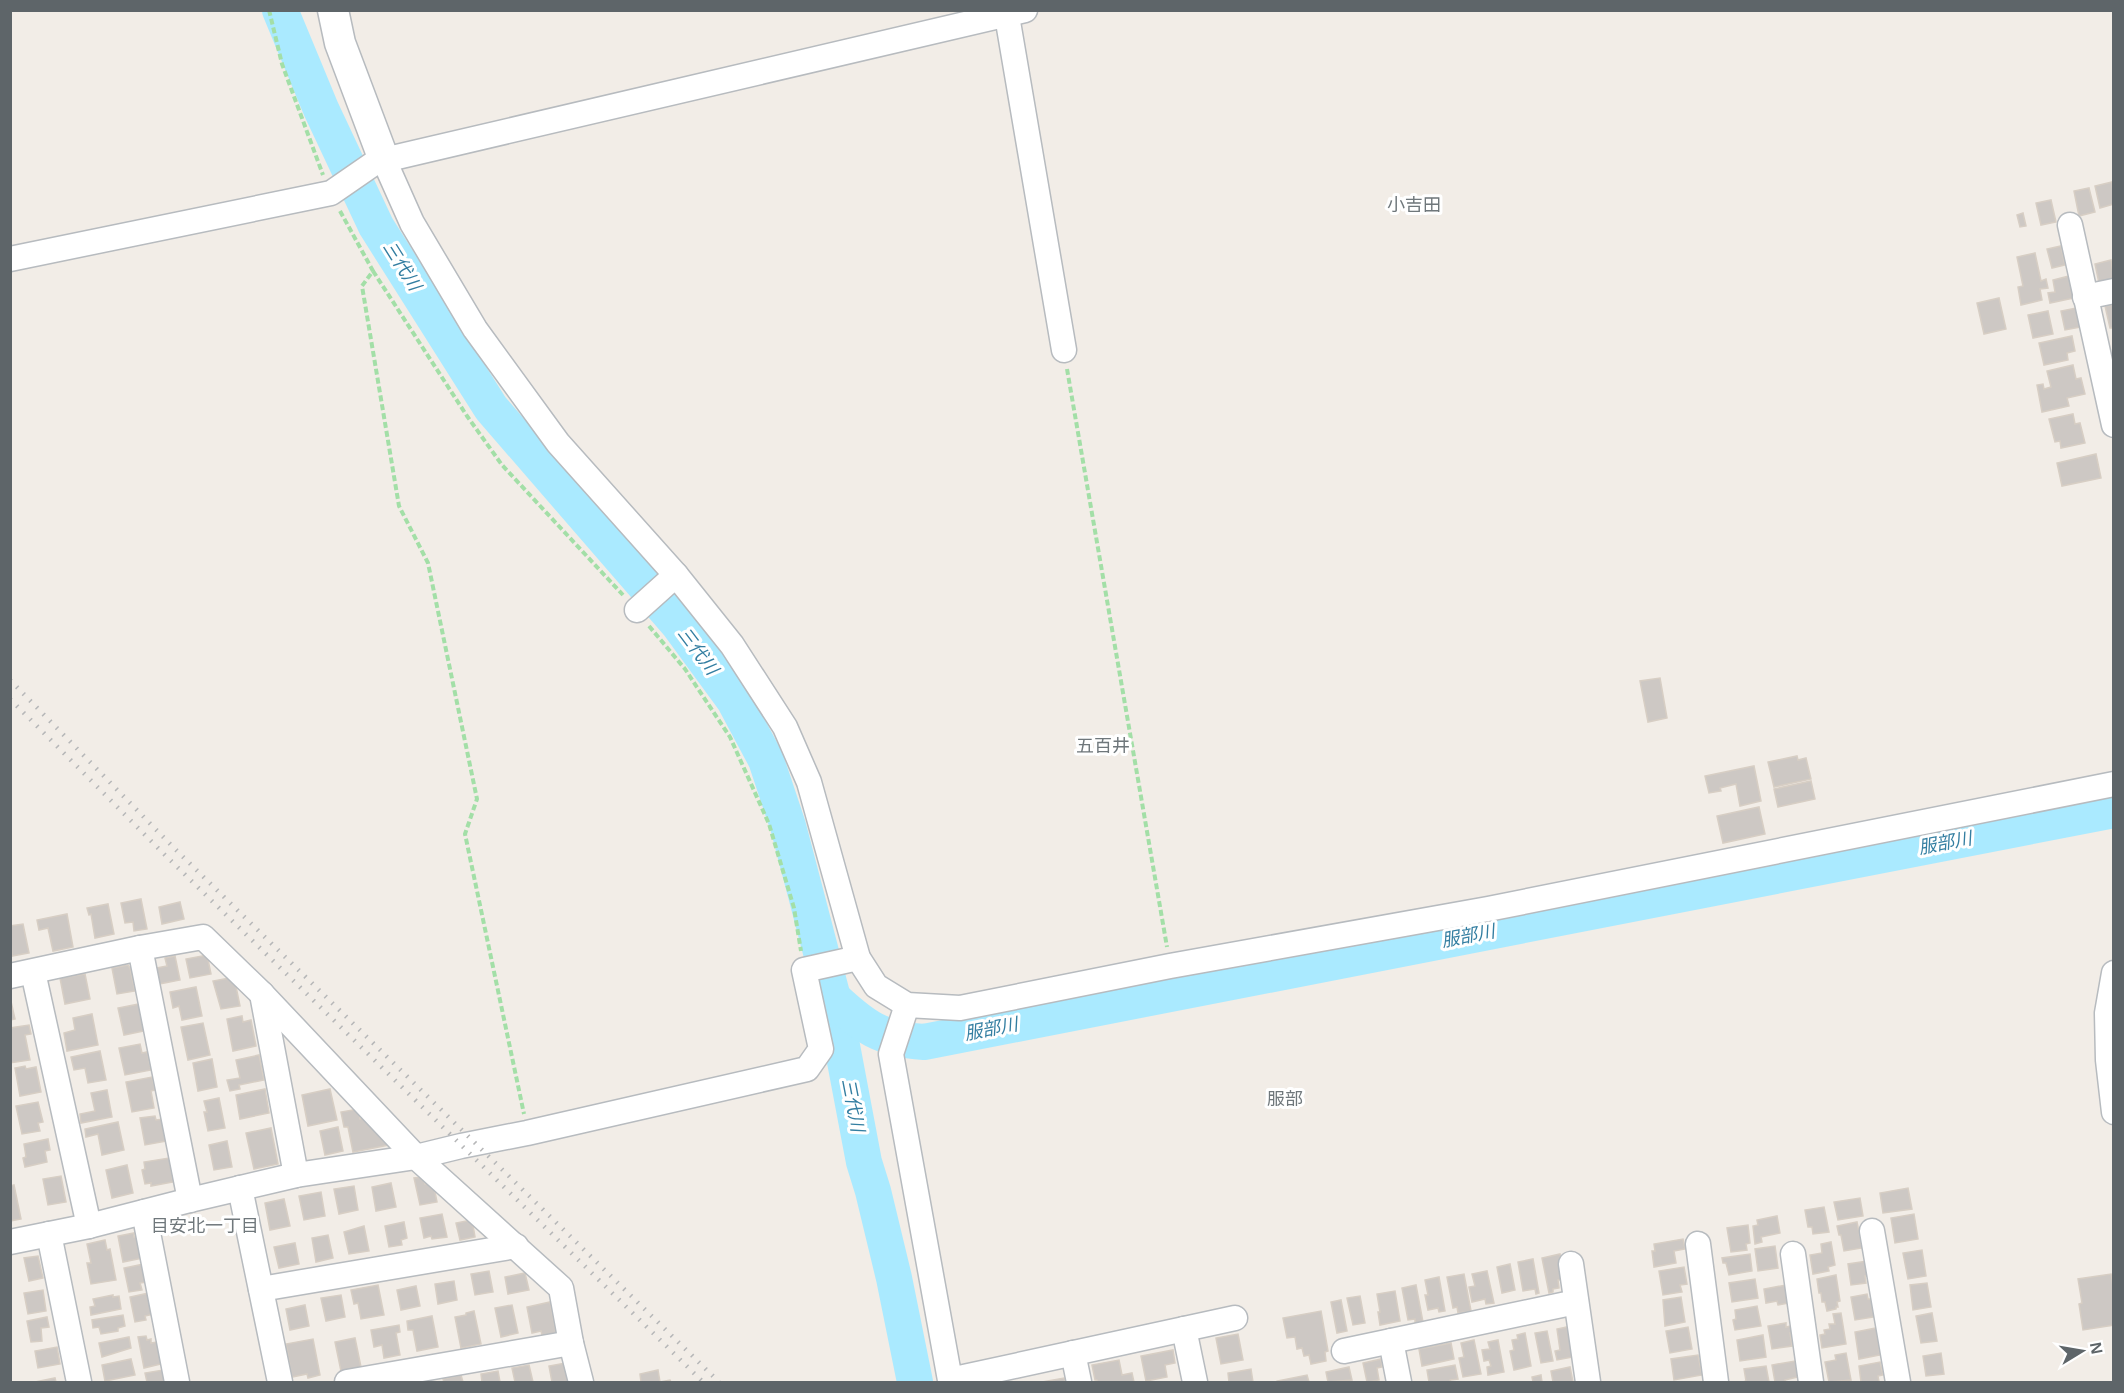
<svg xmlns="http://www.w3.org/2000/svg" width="2124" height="1393" viewBox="0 0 2124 1393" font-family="Arial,'Noto Sans JP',sans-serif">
  <rect width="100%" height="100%" fill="#f2ede7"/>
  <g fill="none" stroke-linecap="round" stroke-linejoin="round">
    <!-- river -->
    <g stroke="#aaeaff" stroke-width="36">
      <polyline points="280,10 321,109 376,226 491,408 679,625 734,700 766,760 788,826 833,998 864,1162 873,1191 894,1278 915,1382"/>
      <path d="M 833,998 C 864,1027 880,1039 924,1042 L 2114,810"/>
    </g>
  </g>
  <!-- building -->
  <g fill="#cdc8c4" stroke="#d7cec4" stroke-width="1.5">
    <polygon points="2112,182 2114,204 2100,208 2095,186"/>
    <polygon points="2089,188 2095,212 2079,216 2074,191"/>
    <polygon points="2051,200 2056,222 2041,225 2036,203"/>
    <polygon points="2023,213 2026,226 2020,227 2017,215"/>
    <polygon points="2061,246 2065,265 2052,268 2047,249"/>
    <polygon points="2035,253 2041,281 2046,279 2048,288 2040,289 2042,300 2021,305 2018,287 2023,286 2017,257"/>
    <polygon points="2111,260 2114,280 2099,283 2095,264"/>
    <polygon points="2069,276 2074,298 2050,303 2048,293 2055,292 2053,280"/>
    <polygon points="1999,298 2006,329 1984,334 1977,303"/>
    <polygon points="2114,305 2114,328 2110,328 2105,306"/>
    <polygon points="2076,308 2081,327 2065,330 2061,311"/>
    <polygon points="2048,311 2053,334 2033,338 2028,315"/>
    <polygon points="2072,336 2075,351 2067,353 2068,360 2044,365 2039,343"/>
    <polygon points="2073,365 2076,379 2081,378 2085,394 2067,398 2069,406 2042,412 2037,385 2043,384 2044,389 2051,387 2047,371"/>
    <polygon points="2073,414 2075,424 2080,423 2085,443 2061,448 2060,441 2055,442 2049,419"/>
    <polygon points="2096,454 2101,478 2062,486 2057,463"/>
    <polygon points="1660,678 1667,718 1648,722 1640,681"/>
    <polygon points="1797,756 1798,760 1806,758 1811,779 1774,787 1768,762"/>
    <polygon points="1754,766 1761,801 1740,806 1736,784 1720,788 1721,791 1709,793 1705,776"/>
    <polygon points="1811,781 1815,799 1778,807 1774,789"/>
    <polygon points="1759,807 1765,834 1723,843 1717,816"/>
    <polygon points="141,899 147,929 134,931 133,922 125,923 121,903"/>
    <polygon points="180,902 184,919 162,924 159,907"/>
    <polygon points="108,904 114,934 95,938 91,914 89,915 87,908"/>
    <polygon points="67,914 73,947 53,951 48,928 39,930 37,920"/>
    <polygon points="23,924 29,953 12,956 10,926"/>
    <polygon points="207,955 211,974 190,978 186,959"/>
    <polygon points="175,956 180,980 159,984 156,968 167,966 165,958"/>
    <polygon points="128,965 130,968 135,991 117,994 112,968"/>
    <polygon points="85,974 90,999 65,1004 60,978"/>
    <polygon points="234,977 240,1006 221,1009 213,981"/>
    <polygon points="196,987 202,1016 182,1020 179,1006 173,1008 170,992"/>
    <polygon points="10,997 15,1019 10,1020"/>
    <polygon points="139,1004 144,1031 124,1035 118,1008"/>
    <polygon points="92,1014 98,1045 67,1051 64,1033 75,1030 73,1018"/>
    <polygon points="242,1016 243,1022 251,1020 256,1046 233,1051 227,1019"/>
    <polygon points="203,1023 210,1055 188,1060 181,1027"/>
    <polygon points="29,1025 31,1034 25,1035 30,1060 10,1063 10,1028"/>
    <polygon points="140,1044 142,1053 147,1052 151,1070 125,1075 119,1048"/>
    <polygon points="100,1051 106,1080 88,1083 85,1068 74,1070 71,1057"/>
    <polygon points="259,1055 264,1080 239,1085 240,1089 230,1091 227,1080 240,1078 236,1060"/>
    <polygon points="212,1059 217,1087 198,1091 193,1063"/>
    <polygon points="25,1066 26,1069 36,1067 41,1092 20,1096 15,1068"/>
    <polygon points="152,1077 155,1090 151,1091 154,1108 132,1112 126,1082"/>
    <polygon points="265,1089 269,1113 240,1119 236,1095"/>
    <polygon points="330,1089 337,1120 308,1126 302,1095"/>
    <polygon points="107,1090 112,1117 81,1123 80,1114 95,1111 91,1093"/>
    <polygon points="219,1098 225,1128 208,1131 204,1112 207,1112 204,1101"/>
    <polygon points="38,1102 43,1122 38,1123 40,1131 22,1134 16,1106"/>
    <polygon points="358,1109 360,1119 368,1117 389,1145 353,1152 348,1127 344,1127 341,1112"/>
    <polygon points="155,1116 156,1120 163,1119 167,1141 145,1145 140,1118"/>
    <polygon points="118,1122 124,1150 102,1155 98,1134 86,1137 85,1129"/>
    <polygon points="338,1127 343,1151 325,1155 320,1131"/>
    <polygon points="271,1128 278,1164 254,1169 246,1133"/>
    <polygon points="48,1139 50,1150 45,1151 47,1162 25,1167 23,1158 26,1157 24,1144"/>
    <polygon points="227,1141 232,1167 214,1170 209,1145"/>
    <polygon points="169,1158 173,1182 151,1186 151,1183 145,1184 142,1170 145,1169 144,1162"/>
    <polygon points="127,1165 133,1193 112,1198 106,1170"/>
    <polygon points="61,1176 66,1202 48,1205 43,1179"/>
    <polygon points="423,1177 425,1184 433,1182 437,1202 420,1205 414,1178"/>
    <polygon points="391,1183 396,1207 376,1211 372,1187"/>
    <polygon points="14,1185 21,1219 10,1221 10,1186"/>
    <polygon points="354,1186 358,1210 339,1214 334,1189"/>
    <polygon points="1908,1188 1912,1209 1883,1213 1880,1193"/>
    <polygon points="321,1192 325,1216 304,1220 299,1196"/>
    <polygon points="1860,1198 1863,1216 1838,1220 1834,1202"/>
    <polygon points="284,1199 290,1226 270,1230 265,1203"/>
    <polygon points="1824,1207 1829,1232 1813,1234 1812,1227 1808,1227 1805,1210"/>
    <polygon points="442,1214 447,1237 432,1239 431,1236 424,1238 420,1218"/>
    <polygon points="1914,1214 1918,1239 1895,1243 1891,1218"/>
    <polygon points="1777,1216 1780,1233 1761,1237 1762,1242 1755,1244 1753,1226 1758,1225 1757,1220"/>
    <polygon points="472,1220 475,1237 460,1240 456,1223"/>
    <polygon points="404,1222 407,1238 401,1240 402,1245 389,1247 385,1226"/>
    <polygon points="1857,1222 1862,1248 1844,1251 1841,1235 1839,1235 1837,1226"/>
    <polygon points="1748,1225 1750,1243 1746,1244 1747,1250 1731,1252 1727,1228"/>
    <polygon points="364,1226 369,1251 349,1254 344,1232"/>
    <polygon points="134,1233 134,1237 138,1237 143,1258 123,1262 118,1236"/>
    <polygon points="328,1235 333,1258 316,1262 312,1238"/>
    <polygon points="1683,1239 1685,1249 1674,1251 1676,1263 1654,1267 1652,1251 1655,1251 1654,1244"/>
    <polygon points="105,1240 107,1250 110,1249 116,1280 91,1284 87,1263 91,1263 87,1244"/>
    <polygon points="1831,1242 1835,1265 1828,1267 1829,1271 1813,1274 1810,1255 1822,1253 1821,1244"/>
    <polygon points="295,1243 299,1264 279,1268 274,1247"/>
    <polygon points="1775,1246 1778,1268 1758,1271 1755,1249"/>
    <polygon points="1922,1250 1926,1276 1908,1279 1903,1253"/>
    <polygon points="1560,1254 1565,1279 1558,1280 1559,1288 1553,1289 1553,1292 1549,1293 1542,1258"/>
    <polygon points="1750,1254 1752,1271 1729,1275 1726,1263 1723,1263 1722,1258"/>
    <polygon points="38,1256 43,1278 29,1281 24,1258"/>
    <polygon points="1533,1259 1539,1293 1536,1294 1535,1289 1523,1291 1518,1262"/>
    <polygon points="1867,1261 1869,1276 1865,1276 1866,1283 1851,1285 1848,1264"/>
    <polygon points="144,1264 147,1282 140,1283 142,1290 129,1292 124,1268"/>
    <polygon points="1510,1264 1515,1290 1502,1293 1497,1267"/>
    <polygon points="1684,1267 1687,1284 1680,1285 1682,1292 1663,1295 1659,1271"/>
    <polygon points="489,1271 493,1292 475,1295 471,1274"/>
    <polygon points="1487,1271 1494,1303 1486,1304 1485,1299 1472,1302 1469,1287 1475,1286 1472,1274"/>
    <polygon points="525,1273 529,1290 508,1294 505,1277"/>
    <polygon points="1464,1274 1471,1311 1458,1313 1457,1307 1453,1308 1447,1277"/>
    <polygon points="2111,1274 2114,1291 2114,1325 2083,1330 2079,1304 2082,1303 2078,1279"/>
    <polygon points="1836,1275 1840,1301 1837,1302 1838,1307 1836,1307 1836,1309 1827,1311 1825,1302 1822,1302 1821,1293 1819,1293 1817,1279"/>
    <polygon points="1439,1277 1445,1311 1439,1312 1438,1308 1428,1310 1425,1295 1428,1295 1425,1280"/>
    <polygon points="1755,1279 1758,1298 1732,1302 1729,1283"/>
    <polygon points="454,1281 457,1300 438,1304 435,1284"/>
    <polygon points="1927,1283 1931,1307 1913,1310 1910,1285"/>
    <polygon points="378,1285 384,1315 361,1319 358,1303 354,1304 351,1290"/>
    <polygon points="1416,1285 1423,1322 1415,1323 1415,1319 1408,1320 1402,1288"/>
    <polygon points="1786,1285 1789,1303 1778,1305 1777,1301 1766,1303 1764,1289"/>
    <polygon points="416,1286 420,1306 401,1310 397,1290"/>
    <polygon points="43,1290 46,1311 28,1314 24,1293"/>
    <polygon points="1395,1291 1400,1321 1380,1325 1378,1312 1380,1312 1377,1294"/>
    <polygon points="149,1293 154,1314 145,1316 146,1320 135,1322 130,1297"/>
    <polygon points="1867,1294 1868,1299 1871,1299 1874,1317 1855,1320 1851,1297"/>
    <polygon points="113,1295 113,1297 119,1296 121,1309 91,1315 90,1307 95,1306 93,1299"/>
    <polygon points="341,1295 345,1317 326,1321 321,1298"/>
    <polygon points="1360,1296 1365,1323 1353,1325 1347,1298"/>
    <polygon points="1681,1297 1685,1322 1665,1326 1663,1300"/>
    <polygon points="1341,1300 1347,1331 1337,1333 1331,1302"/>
    <polygon points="550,1302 556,1333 542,1335 541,1331 532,1333 527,1307"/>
    <polygon points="305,1305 309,1326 290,1330 286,1309"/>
    <polygon points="512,1305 518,1333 501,1337 495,1308"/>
    <polygon points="1757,1306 1761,1326 1735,1330 1733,1320 1736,1319 1735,1310"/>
    <polygon points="474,1311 481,1344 461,1348 455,1317 466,1315 466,1313"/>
    <polygon points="1321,1311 1328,1351 1325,1352 1326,1361 1311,1364 1309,1355 1304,1356 1302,1348 1297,1349 1295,1337 1287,1338 1283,1318"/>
    <polygon points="1841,1313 1846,1344 1822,1348 1820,1335 1825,1334 1824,1330 1830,1329 1829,1324 1835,1324 1833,1314"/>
    <polygon points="1932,1313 1937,1341 1921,1343 1916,1316"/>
    <polygon points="123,1315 125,1326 118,1328 118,1331 101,1334 99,1327 93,1328 92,1320"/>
    <polygon points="432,1316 438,1347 417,1351 413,1330 408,1330 407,1321"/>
    <polygon points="47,1317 49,1327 41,1328 42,1341 31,1342 27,1321"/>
    <polygon points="1786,1323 1786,1327 1791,1326 1792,1333 1790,1333 1792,1346 1772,1349 1768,1326"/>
    <polygon points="399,1325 400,1332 396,1333 400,1355 384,1358 382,1345 374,1347 371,1330"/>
    <polygon points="1567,1327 1573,1357 1557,1360 1555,1351 1560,1350 1557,1329"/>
    <polygon points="1688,1327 1692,1349 1670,1353 1666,1331"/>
    <polygon points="1876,1328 1880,1355 1859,1359 1855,1332"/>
    <polygon points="1547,1331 1553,1361 1541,1363 1535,1333"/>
    <polygon points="1525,1333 1531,1366 1514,1370 1510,1351 1514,1350 1512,1340 1518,1339 1517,1335"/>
    <polygon points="1238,1334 1243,1360 1221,1364 1216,1338"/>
    <polygon points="1763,1335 1766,1357 1740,1361 1737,1340"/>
    <polygon points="146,1336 147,1340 151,1339 151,1343 157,1342 161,1364 144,1368 138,1337"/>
    <polygon points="129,1337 131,1348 102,1357 99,1343"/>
    <polygon points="355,1338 361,1367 341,1371 335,1342"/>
    <polygon points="313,1339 320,1375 308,1378 307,1374 292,1377 286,1344"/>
    <polygon points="1474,1340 1481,1374 1463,1377 1459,1358 1464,1357 1461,1343"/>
    <polygon points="1498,1340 1504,1372 1488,1375 1487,1367 1491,1366 1489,1360 1484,1361 1482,1350 1490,1349 1488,1342"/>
    <polygon points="1451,1343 1454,1359 1422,1366 1419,1349"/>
    <polygon points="57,1347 60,1364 38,1368 35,1351"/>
    <polygon points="1173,1350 1175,1363 1165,1365 1167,1377 1146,1381 1141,1356"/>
    <polygon points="1846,1353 1851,1380 1829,1382 1825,1362 1836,1360 1835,1355"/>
    <polygon points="1941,1353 1944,1374 1926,1376 1923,1356"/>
    <polygon points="1698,1355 1702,1375 1674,1380 1671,1359"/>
    <polygon points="131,1359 135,1375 105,1381 102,1365"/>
    <polygon points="1381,1359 1382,1367 1377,1368 1379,1380 1367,1382 1363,1363"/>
    <polygon points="1119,1360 1122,1375 1132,1373 1134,1382 1098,1382 1097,1380 1095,1380 1092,1365"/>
    <polygon points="1795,1361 1798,1377 1785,1380 1786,1382 1775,1382 1772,1365"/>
    <polygon points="1880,1362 1883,1375 1878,1376 1879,1382 1861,1382 1859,1366"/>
    <polygon points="565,1363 569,1382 552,1382 549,1366"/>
    <polygon points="529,1365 533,1382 515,1382 512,1368"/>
    <polygon points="1455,1365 1458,1379 1450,1380 1451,1382 1429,1382 1427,1370"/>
    <polygon points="1766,1366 1769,1382 1743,1382 1746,1381 1744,1369"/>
    <polygon points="1349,1367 1352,1380 1328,1382 1326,1372"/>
    <polygon points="1570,1367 1573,1382 1553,1382 1551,1371"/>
    <polygon points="1251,1369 1253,1382 1229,1382 1228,1373"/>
    <polygon points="163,1370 165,1382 147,1382 145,1373"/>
    <polygon points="658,1370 660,1382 670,1380 671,1382 641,1382 640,1374"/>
    <polygon points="498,1371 500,1382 482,1382 481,1374"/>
    <polygon points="461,1375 463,1382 444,1382 443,1379"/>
    <polygon points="1307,1375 1309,1382 1277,1382 1277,1381"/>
    <polygon points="1541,1375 1542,1382 1533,1382 1532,1377"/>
    <polygon points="55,1378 56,1382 35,1382"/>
    <polygon points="1064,1378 1065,1382 1042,1382"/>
  </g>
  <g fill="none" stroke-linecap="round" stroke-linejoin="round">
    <!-- minor casing -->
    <g stroke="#b7bbbf" stroke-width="27">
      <g id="minor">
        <polyline points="1006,10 1064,350"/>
        <polyline points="384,160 412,223 475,329 558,443 676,575 732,645 785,727 809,782 858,958 876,986 907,1005 960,1008 1170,966 1488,909 2114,784"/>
        <polyline points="2070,225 2114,425"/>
        <polyline points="10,259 331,193 373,164 384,160 1025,10"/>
        <polyline points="2085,297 2114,291"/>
        <polyline points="637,610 676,575"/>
        <polyline points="140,948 190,1200"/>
        <polyline points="33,972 89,1226"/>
        <polyline points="2114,973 2107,1013 2108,1060 2114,1112"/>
        <polyline points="10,976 140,948 203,937 262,994 416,1157 561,1288 571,1343 581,1382"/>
        <polyline points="262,994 296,1175"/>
        <polyline points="907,1005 891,1054 950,1380 1235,1318"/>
        <polyline points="240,1188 280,1382"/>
        <polyline points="144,1212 177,1382"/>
        <polyline points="1872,1231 1898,1382"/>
        <polyline points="49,1234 79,1382"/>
        <polyline points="10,1242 89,1226 190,1200 296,1175 416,1157 461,1146 527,1133 807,1069 821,1049 804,970 858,958"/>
        <polyline points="1698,1244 1716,1382"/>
        <polyline points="1793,1254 1811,1382"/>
        <polyline points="1571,1264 1588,1382"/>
        <polyline points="261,1289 516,1246"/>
        <polyline points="1184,1329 1195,1382"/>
        <polyline points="1391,1341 1399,1382"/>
        <polyline points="1344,1351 1576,1302"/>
        <polyline points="1073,1353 1079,1382"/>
        <polyline points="347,1382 571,1343"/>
      </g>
    </g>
    <!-- tertiary casing -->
    <g stroke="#b7bbbf" stroke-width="33">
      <polyline id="tertiary" points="333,10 340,43 384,160"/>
    </g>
    <!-- path -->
    <g stroke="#a3dfa7" stroke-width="4" stroke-dasharray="6 3" stroke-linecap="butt">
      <polyline points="269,10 282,64 323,175"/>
      <polyline points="340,211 373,271 362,286 399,506 428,563 477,799 465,834 524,1114"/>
      <polyline points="373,271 467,416 502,465 623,595"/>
      <polyline points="1067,369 1167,947"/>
      <polyline points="649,626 685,669 730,737 769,824 794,908 801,951"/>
    </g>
    <!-- minor -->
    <use href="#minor" stroke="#fff" stroke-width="24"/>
    <!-- tertiary -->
    <use href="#tertiary" stroke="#fff" stroke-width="30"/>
    <!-- rail -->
    <g stroke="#b6b7b8" stroke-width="4.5" stroke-dasharray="1.5 8" stroke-linecap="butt">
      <polyline points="10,680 174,848 719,1382"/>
      <polyline points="10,699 165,855 703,1382"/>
    </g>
  </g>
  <g text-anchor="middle" stroke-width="6" stroke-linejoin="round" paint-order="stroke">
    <!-- neighbourhood labels -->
    <g font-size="18" fill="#6f777b" stroke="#fff">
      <text x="1414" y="211">小吉田</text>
      <text x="1103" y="752">五百井</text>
      <text x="1285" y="1105">服部</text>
      <text x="205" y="1232">目安北一丁目</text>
    </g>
    <!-- water labels -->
    <g font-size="18" font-style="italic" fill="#337ea1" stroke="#fff">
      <text transform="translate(402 266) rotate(58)" y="6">三代川</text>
      <text transform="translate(698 651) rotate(53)" y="6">三代川</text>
      <text transform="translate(1945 843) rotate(-11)" y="6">服部川</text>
      <text transform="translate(1468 936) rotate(-11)" y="6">服部川</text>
      <text transform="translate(991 1029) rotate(-11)" y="6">服部川</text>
      <text transform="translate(853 1105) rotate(79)" y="6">三代川</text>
    </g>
  </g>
  <!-- border -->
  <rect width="2124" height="1393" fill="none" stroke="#5e6569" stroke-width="24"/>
  <!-- north arrow -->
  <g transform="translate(2082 1351) rotate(79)" stroke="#ffffff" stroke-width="4.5" paint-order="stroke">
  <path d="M0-4.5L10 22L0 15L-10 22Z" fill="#5e6569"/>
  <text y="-9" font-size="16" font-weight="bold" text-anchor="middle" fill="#5e6569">N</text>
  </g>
</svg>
